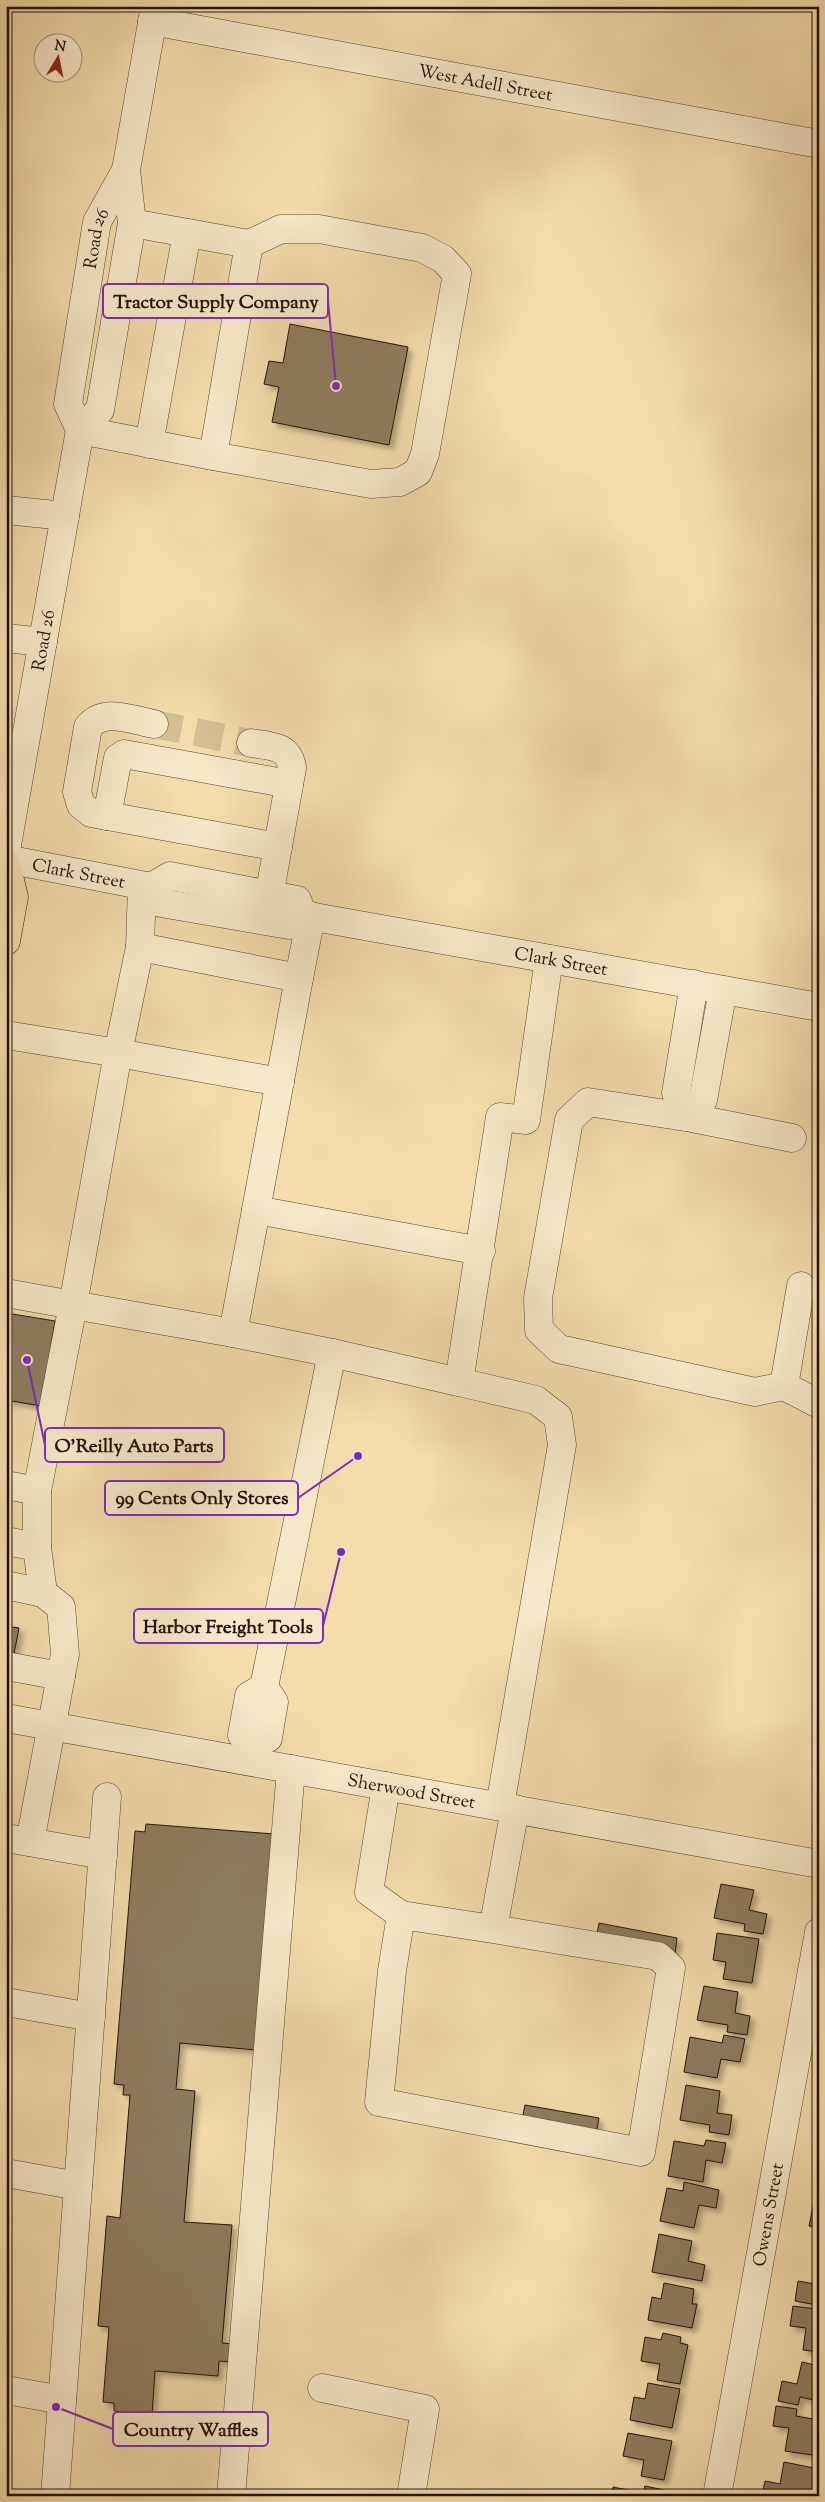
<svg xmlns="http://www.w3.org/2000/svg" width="825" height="2502" viewBox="0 0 825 2502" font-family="'Sorts Mill Goudy',serif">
  <defs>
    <filter id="shadow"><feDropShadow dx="4.5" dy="4.5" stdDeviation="2.5" flood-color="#0004"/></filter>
  </defs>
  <rect width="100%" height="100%" fill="#f4dcab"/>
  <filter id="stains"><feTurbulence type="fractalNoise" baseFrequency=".004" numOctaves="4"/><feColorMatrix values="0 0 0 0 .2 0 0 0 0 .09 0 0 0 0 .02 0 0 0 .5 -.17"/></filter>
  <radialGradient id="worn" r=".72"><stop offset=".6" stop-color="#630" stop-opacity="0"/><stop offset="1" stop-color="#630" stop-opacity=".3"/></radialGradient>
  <!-- building -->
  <g fill="#8f7b5e" stroke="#22120a" filter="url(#shadow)">
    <polygon points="290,324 408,347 389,445 272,422 279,387 264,384 269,361 283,363"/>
    <polygon points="6,1313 55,1321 41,1406 6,1400"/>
    <polygon points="6,1626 19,1628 12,1664 6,1663"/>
    <polygon points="146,1824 274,1834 256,2050 180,2043 176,2089 195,2091 184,2222 232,2225 222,2343 235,2344 233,2362 219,2361 218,2376 155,2371 152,2415 114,2411 114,2403 103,2402 109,2327 98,2326 107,2216 120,2218 130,2095 123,2095 124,2085 114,2084 135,1831 145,1832"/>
    <polygon points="721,1884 754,1890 749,1910 767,1914 763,1934 744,1931 745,1924 714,1918"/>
    <polygon points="599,1923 677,1938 675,1953 596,1939"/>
    <polygon points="717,1933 759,1939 752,1983 723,1979 726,1962 713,1960"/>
    <polygon points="704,1986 738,1992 735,2013 750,2016 747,2035 727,2032 728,2025 697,2020"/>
    <polygon points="724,2035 745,2039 740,2062 721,2059 717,2078 684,2072 690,2037 722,2043"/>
    <polygon points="686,2085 720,2091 717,2113 732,2115 729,2135 709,2132 710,2125 680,2120"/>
    <polygon points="525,2105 599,2118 596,2134 522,2120"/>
    <polygon points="706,2140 726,2143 722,2163 706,2160 703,2182 668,2176 674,2141 704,2146"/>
    <polygon points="817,2180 819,2180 819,2203 814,2202"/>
    <polygon points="684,2182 719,2190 716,2208 699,2205 694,2228 660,2221 667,2188 683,2191"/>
    <polygon points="813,2206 819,2208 819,2228 809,2226"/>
    <polygon points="659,2234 692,2241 688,2261 705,2265 702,2281 652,2272"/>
    <polygon points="819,2266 817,2305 795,2301 798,2281 815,2284"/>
    <polygon points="664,2283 694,2289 692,2304 697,2304 692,2328 648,2320 652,2297 661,2299"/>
    <polygon points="793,2306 816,2309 814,2317 819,2318 819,2352 803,2350 806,2328 790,2326"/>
    <polygon points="663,2333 681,2337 680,2343 688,2345 680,2384 657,2380 660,2364 641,2361 645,2337 661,2340"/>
    <polygon points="802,2362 819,2366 819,2401 800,2397 798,2405 778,2401 782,2381 797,2384"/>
    <polygon points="648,2383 680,2389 672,2428 630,2420 634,2397 645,2399"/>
    <polygon points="776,2406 797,2409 796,2416 819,2420 819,2456 785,2451 789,2428 773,2426"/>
    <polygon points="628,2433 672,2441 664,2480 641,2476 644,2460 623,2456"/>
    <polygon points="784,2462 819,2469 814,2496 762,2496 765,2481 780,2484"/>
    <polygon points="645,2486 664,2490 663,2496 611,2496 613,2487 643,2493"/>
  </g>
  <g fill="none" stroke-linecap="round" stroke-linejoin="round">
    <!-- minor-tunnel -->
    <polyline stroke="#d4be93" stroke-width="28" stroke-dasharray="28 14" stroke-linecap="butt" points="154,724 251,743"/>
    <!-- minor casing -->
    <g stroke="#564432" stroke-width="29">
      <g id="minor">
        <path id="s1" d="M 152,21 L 819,144"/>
        <polyline points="80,430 213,456 371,484 400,482 418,472 425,454 457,274 443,259 422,248 319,229 281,229 249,244 132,223"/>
        <polyline points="80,430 100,410 132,223 126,170 155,6"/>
        <polyline points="149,444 187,233"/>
        <polyline points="213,456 249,244"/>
        <polyline points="6,510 65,516"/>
        <polyline points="6,638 43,642"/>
        <path d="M 154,724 C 131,720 104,707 88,727 L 77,792 L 81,805 L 91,813 L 278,847"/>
        <path d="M 251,743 C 270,746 289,745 292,768 L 268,902 L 260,906"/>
        <polyline points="107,816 118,758 124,754 289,784"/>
        <path id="s2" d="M 6,851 L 80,430 L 68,404 L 97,222 L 126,170"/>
        <path id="s3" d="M 6,859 L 151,887 L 170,876 L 297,900 L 303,915"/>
        <polyline points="142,886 140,947 118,1053 280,1082"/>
        <path id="s4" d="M 151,887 L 161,903 L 289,925 L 303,915 L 819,1007"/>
        <polyline points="140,947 299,978 311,916"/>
        <polyline points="299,978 256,1210 481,1251"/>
        <polyline points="6,1035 118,1053 73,1305 233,1333 256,1210"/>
        <polyline points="688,1117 676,1093 694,984"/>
        <polyline points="688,1117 703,1100 723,990"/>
        <polyline points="801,1286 784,1386 819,1404"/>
        <polyline points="6,1293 73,1305 37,1491"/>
        <polyline points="233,1333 332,1353"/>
        <polyline points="784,1386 755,1392 559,1349 539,1330 538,1298 569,1120 588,1102 692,1118 792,1138"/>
        <polyline points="6,1485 37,1491 37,1547 6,1541"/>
        <polyline points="37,1547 43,1593"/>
        <polyline points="6,1585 43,1593 61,1607 65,1654 30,1842"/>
        <polyline points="6,1666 61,1676"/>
        <path id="s5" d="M 6,1718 L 819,1864"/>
        <polyline points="253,1746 242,1735 249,1696 264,1687 332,1353 459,1382"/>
        <polyline points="253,1746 268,1738 274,1702 264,1687"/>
        <polyline points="386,1786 369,1892 401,1915"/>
        <polyline points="500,1806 562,1445 558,1417 536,1400 459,1382 500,1117 526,1120 549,959"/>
        <polyline points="6,1838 103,1855"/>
        <polyline points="493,1929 658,1956 671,1968 641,2152 379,2102 392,1971 401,1915 493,1929 515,1809"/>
        <polyline points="6,2002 91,2017"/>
        <polyline points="6,2173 78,2186"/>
        <polyline points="322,2388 425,2409 411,2496"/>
        <polyline points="6,2390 62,2400"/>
        <polyline points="55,2496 107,1797"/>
        <polyline points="231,2496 291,1769"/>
        <path id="s6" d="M 717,2496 L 819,1932"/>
      </g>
    </g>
    <!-- major casing -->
    <g stroke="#22120a" stroke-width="29">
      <polyline id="major" points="6,864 14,897 6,941"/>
    </g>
    <!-- minor -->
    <use href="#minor" stroke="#f8e8c8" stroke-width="28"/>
    <!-- major -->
    <use href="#major" stroke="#f4dcab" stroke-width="28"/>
  </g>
  <g text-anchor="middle" stroke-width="4" stroke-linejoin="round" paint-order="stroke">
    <!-- street labels -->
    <g font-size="18" fill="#22120a" stroke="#f8e8c8">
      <text dy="6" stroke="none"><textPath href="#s1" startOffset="339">West Adell Street</textPath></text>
      <text dy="6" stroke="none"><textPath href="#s2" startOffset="624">Road 26</textPath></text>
      <text dy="6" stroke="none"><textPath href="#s2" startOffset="214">Road 26</textPath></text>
      <text dy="6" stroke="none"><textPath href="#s3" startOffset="74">Clark Street</textPath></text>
      <text dy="6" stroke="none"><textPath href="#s4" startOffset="428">Clark Street</textPath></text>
      <text dy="6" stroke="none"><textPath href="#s5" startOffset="412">Sherwood Street</textPath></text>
      <text dy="6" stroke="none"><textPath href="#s6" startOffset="286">Owens Street</textPath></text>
    </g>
  </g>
  <!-- callouts -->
  <path fill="none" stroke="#7b2cbf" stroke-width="2" d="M336 386L328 301M27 1360L45 1445M358 1456L298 1498M341 1552L323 1626M56 2407L113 2429"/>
  <g fill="#7b2cbf" stroke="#f8e8c8" stroke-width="2">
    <circle cx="336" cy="386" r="5"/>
    <circle cx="27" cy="1360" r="5"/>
    <circle cx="358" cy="1456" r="5"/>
    <circle cx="341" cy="1552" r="5"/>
    <circle cx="56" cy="2407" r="5"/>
  </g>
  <g fill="#f8e8c8" stroke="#7b2cbf" stroke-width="2">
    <rect x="103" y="284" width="225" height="34" rx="5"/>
    <rect x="45" y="1428" width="179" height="34" rx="5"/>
    <rect x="105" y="1481" width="193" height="34" rx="5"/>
    <rect x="134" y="1609" width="189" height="34" rx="5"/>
    <rect x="113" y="2412" width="155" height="34" rx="5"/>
  </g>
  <g font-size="19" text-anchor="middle" font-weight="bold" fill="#22120a">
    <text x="216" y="308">Tractor Supply Company</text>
    <text x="134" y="1452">O'Reilly Auto Parts</text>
    <text x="202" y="1504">99 Cents Only Stores</text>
    <text x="228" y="1633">Harbor Freight Tools</text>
    <text x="191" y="2436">Country Waffles</text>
  </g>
  <!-- margin -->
  <rect width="825" height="2502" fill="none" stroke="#f4dcab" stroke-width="25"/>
  <rect x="8" y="8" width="810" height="2487" fill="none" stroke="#22120a" stroke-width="2.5"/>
  <rect x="12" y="12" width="800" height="2477" fill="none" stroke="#22120a"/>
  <!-- north arrow -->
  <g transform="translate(58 58) rotate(10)"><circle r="24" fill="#f8e8c8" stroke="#a2927c"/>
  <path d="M0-4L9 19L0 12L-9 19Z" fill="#8f2418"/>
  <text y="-8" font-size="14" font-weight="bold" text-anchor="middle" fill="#22120a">N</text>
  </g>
  <rect width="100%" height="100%" filter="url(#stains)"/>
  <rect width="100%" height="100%" fill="url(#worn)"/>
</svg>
